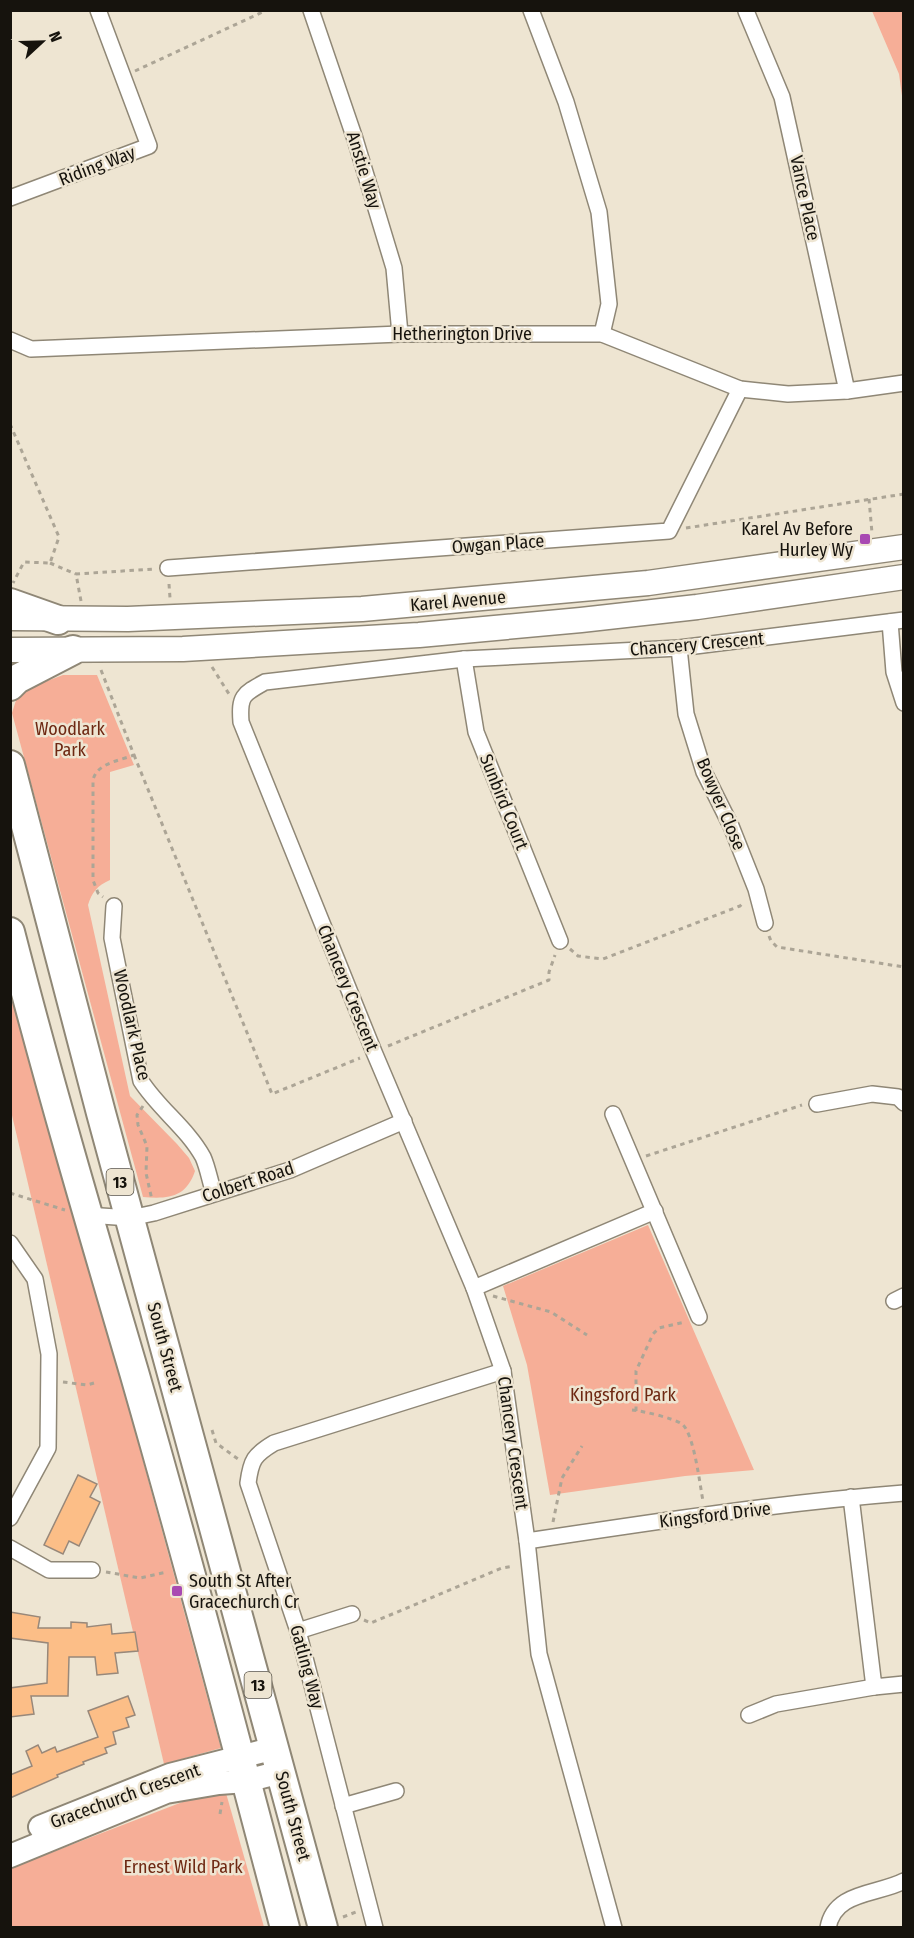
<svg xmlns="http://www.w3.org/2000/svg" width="914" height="1938" viewBox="0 0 914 1938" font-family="'Fira Sans Condensed',sans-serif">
  <rect width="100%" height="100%" fill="#eee5d2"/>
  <!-- green -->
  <g fill="#f6ae97">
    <polygon points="872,11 903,11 903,103 899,74"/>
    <path d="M 63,675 L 97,675 L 134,765 L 110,772 L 110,880 C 97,886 92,892 88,905 L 130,1096 L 177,1144 L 189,1158 L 195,1171 C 186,1198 168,1199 143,1197 L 12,713 L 17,697 L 26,689 Z"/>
    <polygon points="10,971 221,1748 164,1764 11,1111"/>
    <polygon points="648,1225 754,1470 685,1476 550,1495 527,1365 503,1286"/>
    <polygon points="224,1786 264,1927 11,1928 11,1868"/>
  </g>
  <!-- building -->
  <g fill="#fcbe87" stroke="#98887a" stroke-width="1.5">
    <polygon points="78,1475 97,1484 90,1497 100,1502 79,1546 69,1541 63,1554 44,1545"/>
    <polygon points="10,1612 40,1617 38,1628 71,1628 71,1622 87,1623 87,1627 111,1624 112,1634 135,1632 138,1651 115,1653 118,1673 97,1675 95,1657 69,1657 68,1696 31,1696 34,1714 10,1717 10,1688 47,1683 48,1643 10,1638"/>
    <polygon points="128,1696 135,1715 126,1718 129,1727 113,1732 116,1744 105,1748 107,1753 83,1762 84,1764 57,1775 58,1777 10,1798 10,1775 32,1766 26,1751 38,1745 42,1753 55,1747 57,1752 98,1737 88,1711"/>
  </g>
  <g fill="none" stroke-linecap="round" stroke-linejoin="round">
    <!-- street casing -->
    <g stroke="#8f8776" stroke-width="18">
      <g id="street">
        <polyline points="311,10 355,139 394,268 400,334"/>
        <polyline points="531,10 566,102 599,212 609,304 602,334"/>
        <polyline points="746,11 782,97 847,391"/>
        <polyline points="10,198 149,146 98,10"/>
        <polyline points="10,340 31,349 400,334 602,334 740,389 788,394 847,391 904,383"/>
        <polyline points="168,568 669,531 740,389"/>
        <polyline points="890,622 894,672 904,703"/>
        <polyline points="679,648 686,714 704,772 731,826 756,889 765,923"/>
        <polyline points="464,659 476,732 560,941"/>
        <path d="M 114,906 L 112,938 L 141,1081 C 159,1109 187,1128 203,1157 C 208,1168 210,1182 214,1193"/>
        <polyline points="817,1104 872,1094 898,1097 904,1103"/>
        <polyline points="613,1114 699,1317"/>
        <polyline points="87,1215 130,1218 154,1213 290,1170 404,1121"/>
        <polyline points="10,1243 35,1279 49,1354 48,1448 10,1518"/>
        <polyline points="474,1288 655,1211"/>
        <polyline points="894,1301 904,1296"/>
        <polyline points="851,1497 874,1687 904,1684"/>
        <path d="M 527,1541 C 652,1522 778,1503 904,1493"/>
        <polyline points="10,1548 49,1570 92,1570"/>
        <polyline points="298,1631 352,1614"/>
        <polyline points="749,1715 776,1704 874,1687"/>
        <polyline points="343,1806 396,1791"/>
        <path d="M 375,1928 L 298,1631 L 248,1483 C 251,1460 254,1455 274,1443 L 503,1371"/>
        <path d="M 614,1928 L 539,1654 L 527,1541 L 503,1371 L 474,1288 L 374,1052 L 241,722 C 239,696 243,694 265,682 L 464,659 L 679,648 L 904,620"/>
        <path d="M 828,1928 C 834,1891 877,1895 904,1881"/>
      </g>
    </g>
    <!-- secondary casing -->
    <g stroke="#8f8776" stroke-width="26">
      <g id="secondary">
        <polyline points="40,1827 170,1775 275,1748"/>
        <polyline points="10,1856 166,1792 219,1783 246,1781 281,1772"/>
      </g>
    </g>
    <!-- primary casing -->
    <g stroke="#8f8776" stroke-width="27">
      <g id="primary">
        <polyline points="10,618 128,619 362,609 648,583 904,547"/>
        <polyline points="10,650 183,649 419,635 581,620 697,607 904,577"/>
      </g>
    </g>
    <!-- highway casing -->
    <g stroke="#8f8776" stroke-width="32">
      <g id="highway">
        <polyline points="10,603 58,620"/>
        <polyline points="10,686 17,679 73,650"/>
        <polyline points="10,765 101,1113 323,1928"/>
        <path d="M 10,932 C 48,1080 91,1226 134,1372 C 187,1556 236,1742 285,1928"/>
      </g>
    </g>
    <!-- path -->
    <g stroke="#aca596" stroke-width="3" stroke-dasharray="4.5 4.5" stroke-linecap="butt">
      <polyline points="135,71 267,10"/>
      <polyline points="10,424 59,537 50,563 24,562 13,583"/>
      <polyline points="869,499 872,533"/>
      <polyline points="686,528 904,494"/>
      <polyline points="50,563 76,574"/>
      <polyline points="169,584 170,598"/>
      <polyline points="81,601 76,574 154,569"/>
      <polyline points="212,667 229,694"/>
      <path d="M 101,670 L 134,755 C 119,761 97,763 93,780 L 93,880 L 98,893 L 103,897"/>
      <polyline points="134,755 272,1094 360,1058"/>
      <polyline points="769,936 771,941 777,947 904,967"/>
      <polyline points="570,949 578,956 603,959 740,906 744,902"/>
      <polyline points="388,1046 549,980 549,972 555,955"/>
      <polyline points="143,1106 137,1115 138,1125 147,1146 146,1173 152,1200"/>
      <polyline points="646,1156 802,1105"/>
      <polyline points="10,1193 65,1210"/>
      <polyline points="493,1296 551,1312 587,1335"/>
      <polyline points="63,1382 87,1385 94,1383"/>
      <path d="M 632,1410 C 643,1411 673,1418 682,1424 C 694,1433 700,1486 703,1501"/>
      <polyline points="636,1411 636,1371 653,1334 659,1328 685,1322"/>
      <polyline points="212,1430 216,1443 238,1459"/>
      <polyline points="553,1522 562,1478 582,1446"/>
      <polyline points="106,1572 140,1578 167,1572"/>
      <polyline points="364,1620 371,1623 502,1568 514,1566"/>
      <polyline points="220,1814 222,1802"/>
      <polyline points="343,1917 356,1912"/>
    </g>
    <!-- street -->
    <use href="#street" stroke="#fff" stroke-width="15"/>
    <!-- secondary -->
    <use href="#secondary" stroke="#fff" stroke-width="22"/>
    <!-- primary -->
    <use href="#primary" stroke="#fff" stroke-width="24"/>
    <!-- highway -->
    <use href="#highway" stroke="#fff" stroke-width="28"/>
  </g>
  <!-- markers -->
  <g fill="#a849b2" stroke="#eee5d2" stroke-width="2">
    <rect x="859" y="533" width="12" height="12" rx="3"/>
    <rect x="171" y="1585" width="12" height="12" rx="3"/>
  </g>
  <g text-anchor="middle" stroke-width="5" stroke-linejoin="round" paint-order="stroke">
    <!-- shield labels -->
    <g fill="#eee5d2" stroke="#575248" stroke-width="1.5">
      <rect x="106.5" y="1169" width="27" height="26" rx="4.5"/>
      <rect x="244.5" y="1672" width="27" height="26" rx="4.5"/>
    </g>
    <g font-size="16" font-weight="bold" fill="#16130d">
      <text x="120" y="1188">13</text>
      <text x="258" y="1691">13</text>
    </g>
    <!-- street labels -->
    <g font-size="18" fill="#16130d" stroke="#eee5d2">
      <text transform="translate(97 166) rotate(-21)" y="6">Riding Way</text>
      <text transform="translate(364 170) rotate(73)" y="6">Anstie Way</text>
      <text transform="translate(805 198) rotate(78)" y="6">Vance Place</text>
      <text x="462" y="340">Hetherington Drive</text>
      <text transform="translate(498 544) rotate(-4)" y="6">Owgan Place</text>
      <text transform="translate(458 601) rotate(-5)" y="6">Karel Avenue</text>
      <text transform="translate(697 644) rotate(-5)" y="6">Chancery Crescent</text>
      <text transform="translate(504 802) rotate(68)" y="6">Sunbird Court</text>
      <text transform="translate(721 804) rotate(67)" y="6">Bowyer Close</text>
      <text transform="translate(348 988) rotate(68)" y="6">Chancery Crescent</text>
      <text transform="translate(132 1025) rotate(77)" y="6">Woodlark Place</text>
      <text transform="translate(248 1182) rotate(-18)" y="6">Colbert Road</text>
      <text transform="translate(165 1347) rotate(75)" y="6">South Street</text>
      <text transform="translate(513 1443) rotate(82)" y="6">Chancery Crescent</text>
      <text transform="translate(715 1515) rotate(-7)" y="6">Kingsford Drive</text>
      <text transform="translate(307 1667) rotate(75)" y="6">Gatling Way</text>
      <text transform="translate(125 1796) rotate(-20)" y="6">Gracechurch Crescent</text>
      <text transform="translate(293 1816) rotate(75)" y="6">South Street</text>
    </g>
    <!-- poi labels -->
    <g font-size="18" fill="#16130d" stroke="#eee5d2" text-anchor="end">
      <text x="853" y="535">Karel Av Before<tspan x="853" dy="21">Hurley Wy</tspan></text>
      <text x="189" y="1587" text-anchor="start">South St After<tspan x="189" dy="21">Gracechurch Cr</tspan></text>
    </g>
    <!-- park labels -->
    <g font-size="18" fill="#6e2812" stroke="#eee5d2">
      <text x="70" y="735">Woodlark<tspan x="70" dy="21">Park</tspan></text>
      <text x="623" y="1401">Kingsford Park</text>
      <text x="183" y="1873">Ernest Wild Park</text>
    </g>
  </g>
  <!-- border -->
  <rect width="914" height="1938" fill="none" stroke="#16130d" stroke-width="24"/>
  <!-- north arrow -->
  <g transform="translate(42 42) rotate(68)" stroke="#eee5d2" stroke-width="4.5" paint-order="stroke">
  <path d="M0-4.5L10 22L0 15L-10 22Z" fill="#16130d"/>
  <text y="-9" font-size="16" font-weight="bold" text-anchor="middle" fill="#16130d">N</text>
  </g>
</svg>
